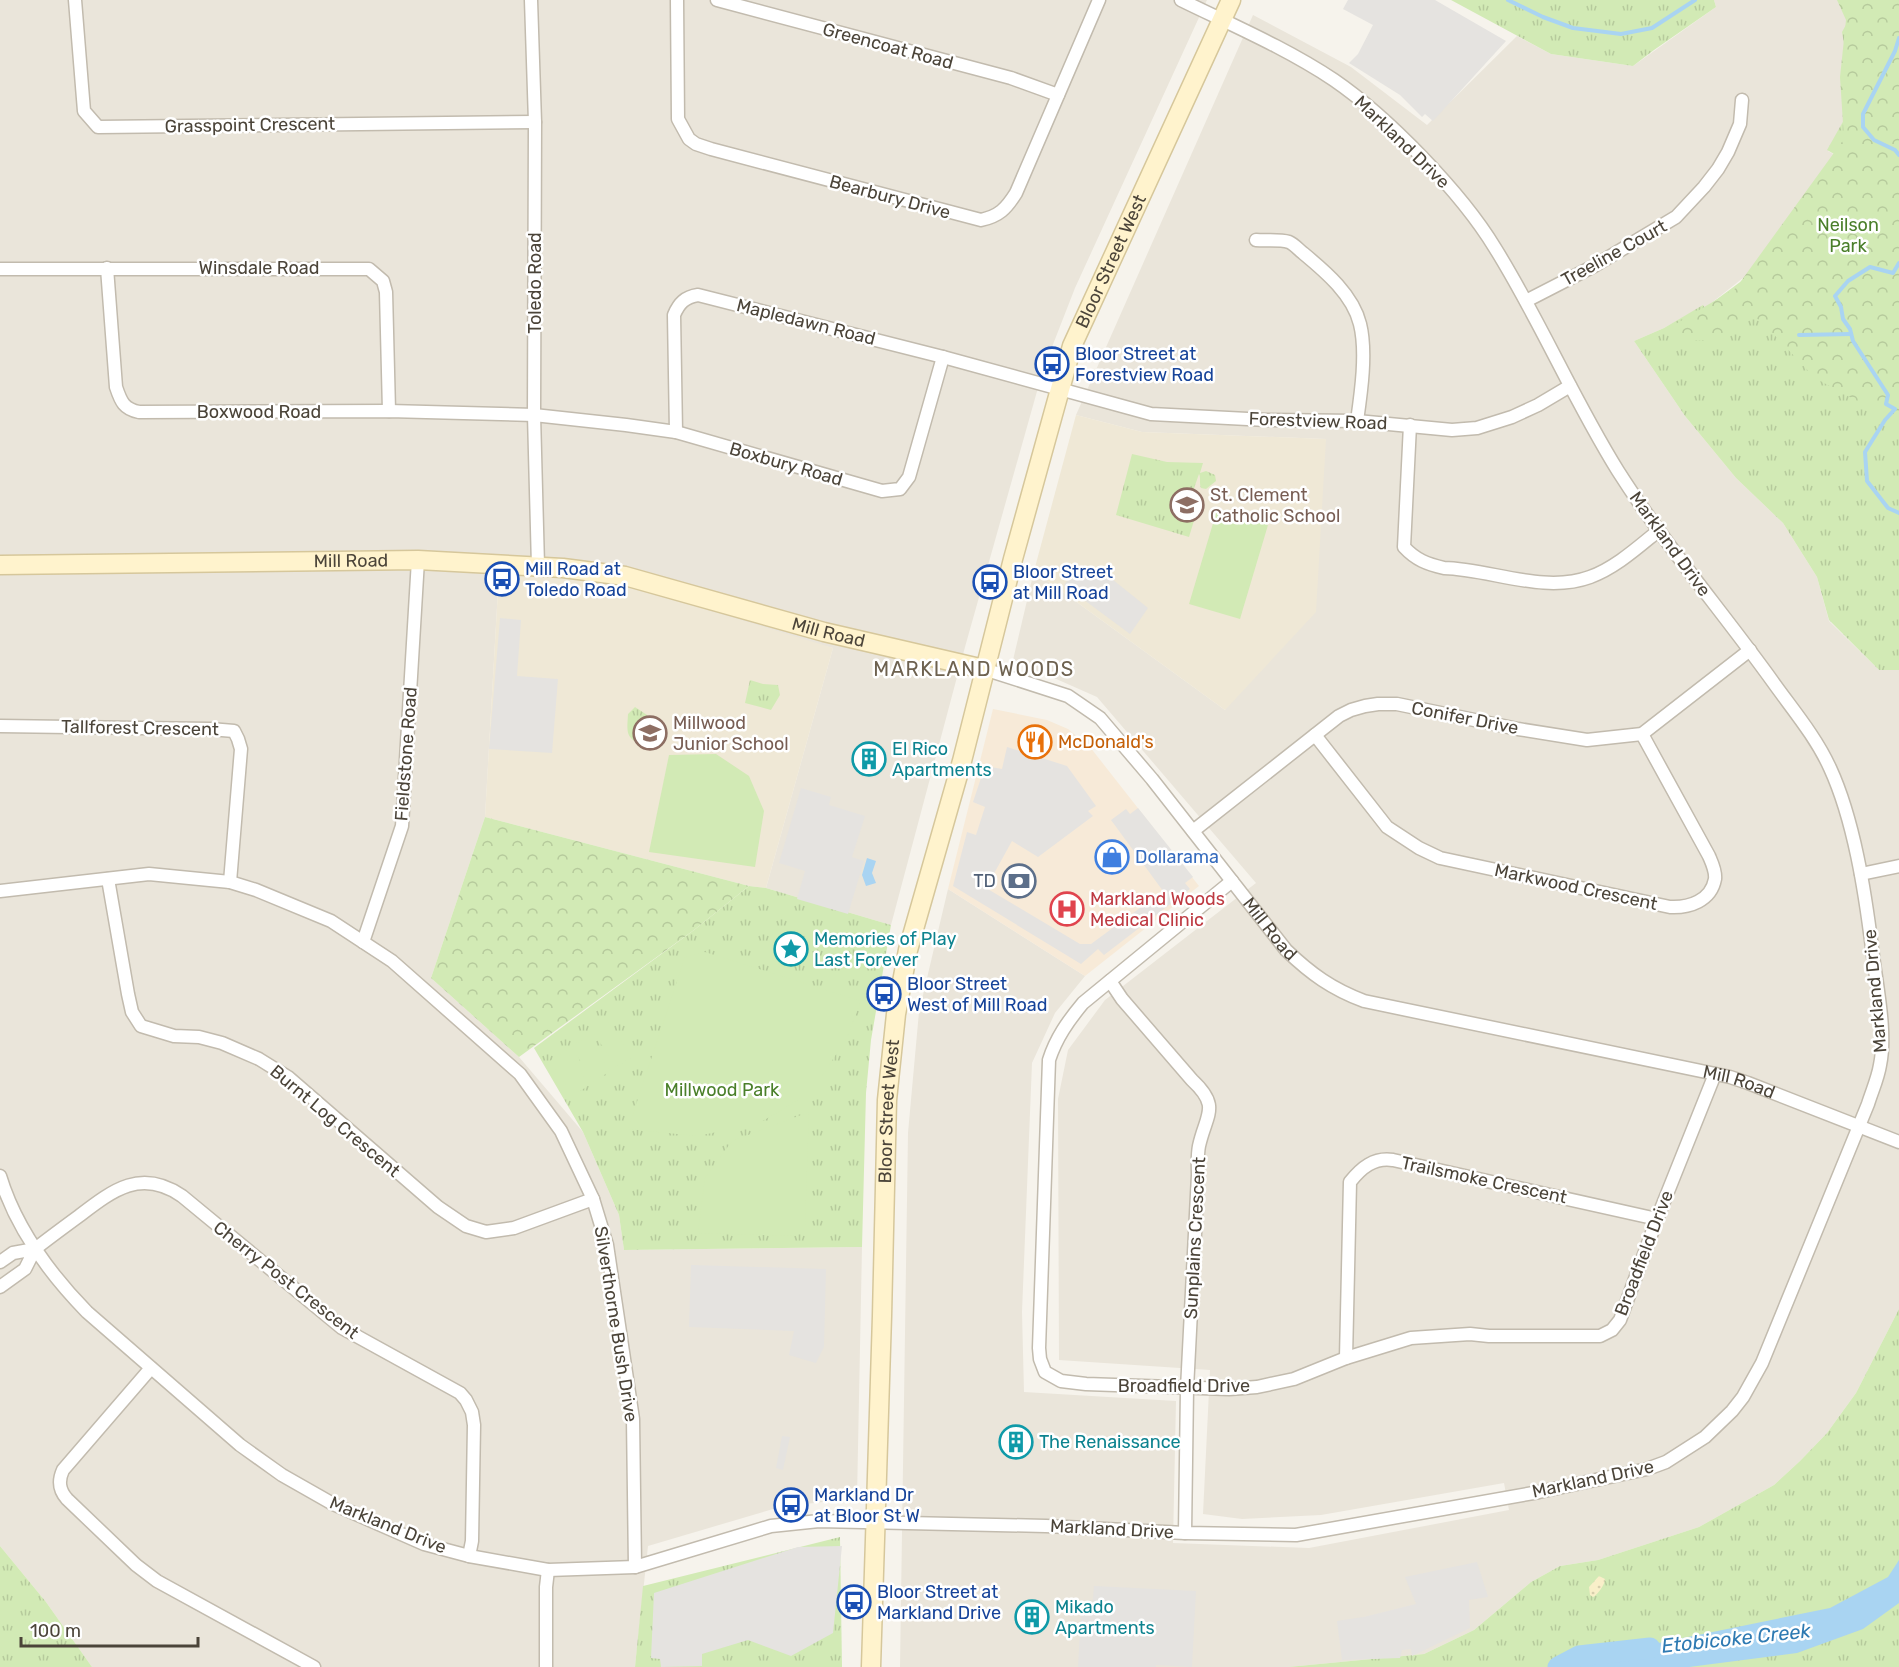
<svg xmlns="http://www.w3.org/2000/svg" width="1899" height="1667" viewBox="0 0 1899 1667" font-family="Rubik,sans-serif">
  <defs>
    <pattern id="grass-tufts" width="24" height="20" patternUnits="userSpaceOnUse" patternTransform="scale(1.5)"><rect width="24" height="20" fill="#d2eab5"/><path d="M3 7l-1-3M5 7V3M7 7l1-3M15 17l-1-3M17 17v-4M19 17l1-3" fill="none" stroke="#b6ca9c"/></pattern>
    <pattern id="forest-crowns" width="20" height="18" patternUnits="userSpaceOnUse" patternTransform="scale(1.5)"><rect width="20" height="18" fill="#d2eab5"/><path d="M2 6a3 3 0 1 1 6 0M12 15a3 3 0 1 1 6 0" fill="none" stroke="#b6ca9c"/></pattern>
    <pattern id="sand-dots" width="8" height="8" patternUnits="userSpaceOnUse" patternTransform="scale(1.5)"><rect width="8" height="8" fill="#f9efc9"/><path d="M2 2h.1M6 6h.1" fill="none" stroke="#d7cead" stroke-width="1.8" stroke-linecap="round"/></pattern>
  </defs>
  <rect width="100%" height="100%" fill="#f6f3ec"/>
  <!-- residential -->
  <g fill="#eae5da">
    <polygon points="0,0 1207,0 1075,288 1043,370 965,647 891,925 766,888 833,648 499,572 485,817 431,978 519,1057 583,1132 619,1215 624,1250 862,1247 857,1498 780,1507 648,1546 635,1667 92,1667 46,1602 0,1546"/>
    <polygon points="1714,0 1859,0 1854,101 1828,151 1835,155 1772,255 1705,308 1703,306 1664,328 1634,341 1685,416 1736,478 1783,523 1817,577 1829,621 1879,670 1899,670 1899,1309 1856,1393 1827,1433 1800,1461 1774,1485 1699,1527 1598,1560 1560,1566 1531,1582 1474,1630 1424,1654 1288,1667 900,1667 908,1133 919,1012 948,889 1085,976 1055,1013 1032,1063 1022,1312 1024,1392 1176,1401 1173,1543 1309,1548 1509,1510 1504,1483 1321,1515 1242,1519 1203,1514 1210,1370 1059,1360 1058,1099 1068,1050 1105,1000 1256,883 1097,697 1013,660 1034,571 1225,710 1326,439 1142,432 1076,415 1253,15 1351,67 1427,125 1517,36 1551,54 1633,66 1716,7"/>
  </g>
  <!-- commercial -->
  <polygon fill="#f7ead8" points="993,709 1047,720 1068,729 1090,747 1199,886 1085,976 948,889"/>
  <!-- education -->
  <g fill="#efe8d6">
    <polygon points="1076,415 1142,432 1326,439 1316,612 1225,710 1034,571"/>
    <polygon points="499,572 620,583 833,648 766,888 749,886 485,817"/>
  </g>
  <!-- grass -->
  <g fill="url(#grass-tufts)">
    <polygon points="1451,0 1714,0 1716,7 1654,50 1633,66 1551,54"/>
    <polygon points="1899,0 1899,670 1879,670 1829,620 1817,577 1783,523 1736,478 1685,416 1634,341 1664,328 1703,305 1705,308 1774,257 1834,154 1827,150 1854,102 1842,32 1859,1"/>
    <path d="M 1132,454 L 1167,462 L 1203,463 L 1200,473 L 1206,471 L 1215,475 L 1216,481 L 1206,489 L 1201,488 C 1199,484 1201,477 1199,474 L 1186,511 L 1196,514 L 1189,537 L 1116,515 Z"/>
    <polygon points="750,680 763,684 778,685 780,695 771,710 745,703"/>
    <path d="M 635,707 L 647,715 L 657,733 L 653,742 L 644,745 C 625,739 627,732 628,714 Z"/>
    <polygon points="749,886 766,888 891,925 871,1040 866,1093 862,1247 624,1250 619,1215 583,1132 534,1048 694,930"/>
    <polygon points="1899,1309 1899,1667 1288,1667 1424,1654 1474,1630 1531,1582 1560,1566 1598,1560 1699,1527 1774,1485 1800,1461 1827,1433 1856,1393"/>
    <polygon points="840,1537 842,1667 635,1667 643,1586"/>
    <polygon points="0,1546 46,1602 92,1667 0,1667"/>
  </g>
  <!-- forest -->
  <g fill="url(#forest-crowns)">
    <path d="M 1837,0 L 1899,0 L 1899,424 L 1815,378 L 1761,321 L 1750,315 C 1719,334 1704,354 1669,328 L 1736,288 L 1844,139 L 1840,77 L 1846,20 Z"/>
    <polygon points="485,817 749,886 694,930 519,1057 431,978"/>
  </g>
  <!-- sand -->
  <path fill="url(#sand-dots)" d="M 1599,1576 L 1605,1579 C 1605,1585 1597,1595 1593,1597 L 1590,1595 L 1589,1587 Z"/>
  <!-- pitch -->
  <g fill="#d2eab5">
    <polygon points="1217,510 1268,525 1240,619 1189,604"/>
    <polygon points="716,754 749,776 764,811 755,867 649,852 669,755"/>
    <polygon points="705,952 861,1001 847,1037 821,1078 802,1097 782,1110 757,1124 697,1136 628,1129 685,957"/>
    <polygon points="608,1022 632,1057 616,1067 593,1032"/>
    <polygon points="587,1036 610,1071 594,1082 571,1047"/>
    <polygon points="566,1050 589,1085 573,1096 550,1061"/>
    <polygon points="809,1112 805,1226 795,1236 698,1233 705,1178 732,1141"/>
  </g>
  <!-- parking -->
  <g fill="#e5e3e0">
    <polygon points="1348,0 1435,0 1506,41 1433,121 1425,114 1422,117 1400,95 1349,63 1358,54 1373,25 1343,9"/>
    <polygon points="1075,571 1112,579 1148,608 1130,634 1064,585"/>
    <polygon points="500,618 521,620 517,676 558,679 552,753 489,749"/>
    <polygon points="1007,747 1067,766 1096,806 1088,811 1093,816 1038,857 1012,841 986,888 1080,944 1091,944 1163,891 1111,820 1126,809 1130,814 1138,808 1193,877 1185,883 1190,889 1104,955 1098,949 1081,964 953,886 967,832 976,835 985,807 973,802 985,766 1002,769"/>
    <polygon points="801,788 831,797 829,805 865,816 852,857 864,861 848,914 797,899 805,871 779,863"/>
    <polygon points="691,1265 826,1269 824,1347 816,1363 789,1355 794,1331 689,1327"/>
    <polygon points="782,1436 790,1437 783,1470 776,1468"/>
    <polygon points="842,1546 833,1633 791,1656 748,1640 702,1654 702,1666 661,1667 660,1659 651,1658 654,1593 798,1547"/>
    <polygon points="1477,1562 1488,1597 1469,1600 1470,1628 1412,1656 1411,1649 1402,1650 1400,1658 1342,1660 1337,1621 1364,1617 1416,1604 1405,1577"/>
    <polygon points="1094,1586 1196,1591 1192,1667 1156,1665 1156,1667 1078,1667 1081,1612 1092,1613"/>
  </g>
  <!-- water -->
  <g fill="#a9d4f2">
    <polygon points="867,858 876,861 872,873 876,883 866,886 862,875"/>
    <polygon points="1899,1560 1899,1603 1863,1629 1797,1653 1689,1667 1564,1667 1590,1657 1830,1608 1888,1577"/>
  </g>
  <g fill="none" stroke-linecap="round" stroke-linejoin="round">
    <!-- stream -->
    <g stroke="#a9d4f2" stroke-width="4">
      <polyline points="1508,0 1543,17 1573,28 1621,34 1652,28 1695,0"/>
      <polyline points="1899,38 1895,51 1863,114 1863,127 1874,140 1895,150 1899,155"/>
      <polyline points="1899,263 1893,273 1870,267 1848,281 1835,296 1841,307 1843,319 1850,329 1853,341 1888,395 1886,404 1895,409 1885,420 1865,452 1867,481 1888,508 1899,513"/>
      <polyline points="1799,335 1851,334"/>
    </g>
    <!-- river -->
    <polyline stroke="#a9d4f2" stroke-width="21" points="1558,1667 1579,1656 1650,1648"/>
    <!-- street casing -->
    <g stroke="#c2bbae" stroke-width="15">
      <g id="street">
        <polyline points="75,0 84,111 98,127 535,122"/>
        <polyline points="531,0 535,122 534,415 538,566"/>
        <path d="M 677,0 L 678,119 L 689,139 L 696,144 L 711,149 L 981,220 C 999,216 1006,209 1016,193 L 1099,0"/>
        <polyline points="717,0 1011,78 1058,95"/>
        <path d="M 1256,240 C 1266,241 1279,239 1289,242 C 1294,244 1299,250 1303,253 C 1326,272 1353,295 1360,324 C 1367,352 1361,393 1357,421"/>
        <path d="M 107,268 L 116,387 C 121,402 124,409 139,412 L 389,411 L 534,415 L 626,425 L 676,432 L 882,491 L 900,489 L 909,477 L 943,357"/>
        <polyline points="0,269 369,269 383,281 386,292 389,411"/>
        <polyline points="1526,301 1594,266 1676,217 1704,187 1718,169 1728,152 1740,124 1742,100"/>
        <path d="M 1410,425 L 1404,547 C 1416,560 1427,564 1444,568 C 1490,569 1544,594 1590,577 C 1615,568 1637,548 1658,531"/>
        <path d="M 676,432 L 674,315 C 679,303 685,297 698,295 L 943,357 L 1151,414 L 1267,420 L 1357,421 L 1452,430 L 1477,428 L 1512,417 L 1538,405 L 1570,386"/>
        <path id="s1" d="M 984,669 L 1068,696 L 1100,718 L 1152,779 L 1286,950 C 1311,974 1332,989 1364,1001 L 1730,1077 L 1748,1083 L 1899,1142"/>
        <polyline points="0,726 210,729 234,731 238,739 241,749 230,882"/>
        <path d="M 1315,735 L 1387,827 L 1419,848 L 1440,858 L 1670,907 C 1689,908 1711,901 1715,879 C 1716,871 1712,863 1709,856 L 1642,734"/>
        <polyline points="1193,831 1339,716 1351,710 1365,706 1378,704 1397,704 1518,729 1587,740 1642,734 1750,650"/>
        <polyline points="1861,874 1899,866"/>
        <polyline points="108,879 128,994 132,1012 141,1026 174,1036 199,1037 222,1043 259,1059 288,1077 438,1207 466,1226 486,1232 514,1228 593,1199"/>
        <path d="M 1232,881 L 1083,1003 C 1068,1021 1056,1038 1049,1060 L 1039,1348 L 1040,1359 L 1045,1372 L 1061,1381 L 1086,1384 L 1229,1389 L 1257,1387 L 1294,1379 L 1346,1358 L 1411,1338 L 1470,1334 L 1489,1336 L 1600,1336 L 1612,1330 L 1620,1320 L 1657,1219 L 1715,1074"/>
        <polyline points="0,891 149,874 230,882 256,890 331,921 392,961 520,1074 561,1131 593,1199 607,1245 633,1419 635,1567"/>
        <polyline points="363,942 402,826 418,560"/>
        <path d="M 1110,981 L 1122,999 L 1192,1080 C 1221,1107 1206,1114 1199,1146 C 1197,1156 1198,1166 1198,1175 L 1187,1389 L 1185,1533"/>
        <path d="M 0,1176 C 16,1229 49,1273 87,1312 L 240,1445 L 282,1475 L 333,1504 L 424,1544 L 469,1556 L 548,1570 L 635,1567 L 771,1526 L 819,1521 L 1046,1526 L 1185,1533 L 1296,1535 L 1539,1492 L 1647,1469 L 1666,1462 L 1705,1437 L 1732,1411 L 1743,1397 L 1762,1363 L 1868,1104 C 1872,1091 1878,1078 1880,1065 C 1887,1032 1876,983 1872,948 C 1865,892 1854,820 1830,768 C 1816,737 1793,710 1773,682 C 1722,611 1665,545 1618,471 C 1573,399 1540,320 1495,248 C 1475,215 1449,185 1422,157 C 1395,129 1366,102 1334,80 C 1286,48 1232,25 1181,0"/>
        <path d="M 35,1249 C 49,1238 64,1227 79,1216 C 113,1190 141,1168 182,1196 L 342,1328 L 460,1393 L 466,1400 L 472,1412 L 474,1425 L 472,1541 L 469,1556"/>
        <polyline points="0,1262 13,1253 35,1249 25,1269 0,1287"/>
        <path d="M 1346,1358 L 1350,1182 C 1361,1168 1374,1157 1393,1160 L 1657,1219"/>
        <path d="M 151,1368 L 63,1470 C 58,1481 59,1490 67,1499 L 136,1565 L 157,1581 L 314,1667"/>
        <polyline points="546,1667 546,1587 548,1570"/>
      </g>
    </g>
    <!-- secondary casing -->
    <g stroke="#d6c79b" stroke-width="21">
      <g id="secondary">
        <path id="s2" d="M 0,565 L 418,560 L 563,568 L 625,576 L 824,632 L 984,669"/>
        <path id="s3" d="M 871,1667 L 882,1316 L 887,1100 L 896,1014 L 908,950 L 962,761 L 1013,559 L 1072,346 L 1231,0"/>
      </g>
    </g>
    <!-- street -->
    <use href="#street" stroke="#fff" stroke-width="12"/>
    <!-- secondary -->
    <use href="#secondary" stroke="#fff3cd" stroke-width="18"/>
  </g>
  <!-- icons -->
  <defs>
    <g id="bus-ring" transform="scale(1.725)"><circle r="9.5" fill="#fff" stroke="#1a4fb4" stroke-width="1.5"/><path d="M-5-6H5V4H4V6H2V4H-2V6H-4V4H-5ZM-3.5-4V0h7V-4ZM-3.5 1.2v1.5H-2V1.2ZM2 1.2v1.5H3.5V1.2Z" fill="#1a4fb4"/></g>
    <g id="school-ring" transform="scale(1.725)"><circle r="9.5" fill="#fff" stroke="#8d6e63" stroke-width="1.5"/><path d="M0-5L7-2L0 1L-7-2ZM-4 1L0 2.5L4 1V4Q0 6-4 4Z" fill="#8d6e63"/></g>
    <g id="restaurant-ring" transform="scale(1.725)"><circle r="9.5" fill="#fff" stroke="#e8710a" stroke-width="1.5"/><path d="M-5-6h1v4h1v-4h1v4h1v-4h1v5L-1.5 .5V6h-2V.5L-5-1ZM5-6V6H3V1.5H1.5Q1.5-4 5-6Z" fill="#e8710a"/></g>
    <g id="building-ring" transform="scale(1.725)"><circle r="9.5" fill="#fff" stroke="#0f9aa8" stroke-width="1.5"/><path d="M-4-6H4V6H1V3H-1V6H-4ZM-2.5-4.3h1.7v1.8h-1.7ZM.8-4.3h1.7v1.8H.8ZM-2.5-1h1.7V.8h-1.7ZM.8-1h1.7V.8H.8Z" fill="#0f9aa8"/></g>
    <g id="shop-ring" transform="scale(1.725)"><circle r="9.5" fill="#fff" stroke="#3f7fe0" stroke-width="1.5"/><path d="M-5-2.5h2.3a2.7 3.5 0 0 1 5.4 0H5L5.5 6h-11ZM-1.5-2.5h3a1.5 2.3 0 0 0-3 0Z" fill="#3f7fe0"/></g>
    <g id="bank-ring" transform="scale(1.725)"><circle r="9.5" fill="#fff" stroke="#5c6f8a" stroke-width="1.5"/><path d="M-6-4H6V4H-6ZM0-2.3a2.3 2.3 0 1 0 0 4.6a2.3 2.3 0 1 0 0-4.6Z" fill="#5c6f8a"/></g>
    <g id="hospital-ring" transform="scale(1.725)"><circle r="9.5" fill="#fff" stroke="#e0444e" stroke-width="1.5"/><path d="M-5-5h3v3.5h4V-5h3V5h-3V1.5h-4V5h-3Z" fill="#e0444e"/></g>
    <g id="sight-ring" transform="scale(1.725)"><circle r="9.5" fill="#fff" stroke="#0f9aa8" stroke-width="1.5"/><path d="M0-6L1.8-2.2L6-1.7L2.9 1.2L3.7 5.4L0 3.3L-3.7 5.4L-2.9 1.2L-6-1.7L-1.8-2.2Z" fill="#0f9aa8"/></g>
  </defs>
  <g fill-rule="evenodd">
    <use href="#bus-ring" x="1052" y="364"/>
    <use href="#school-ring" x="1187" y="505"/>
    <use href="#bus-ring" x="502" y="579"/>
    <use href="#bus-ring" x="990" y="582"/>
    <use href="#school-ring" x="650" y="733"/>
    <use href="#restaurant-ring" x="1035" y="742"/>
    <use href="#building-ring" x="869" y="759"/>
    <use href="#shop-ring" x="1112" y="857"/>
    <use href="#bank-ring" x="1019" y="881"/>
    <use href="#hospital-ring" x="1067" y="909"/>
    <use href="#sight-ring" x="791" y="949"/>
    <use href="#bus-ring" x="884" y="994"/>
    <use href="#building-ring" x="1016" y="1442"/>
    <use href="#bus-ring" x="791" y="1505"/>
    <use href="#bus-ring" x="854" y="1602"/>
    <use href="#building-ring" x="1032" y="1617"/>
  </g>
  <g text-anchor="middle" stroke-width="5" stroke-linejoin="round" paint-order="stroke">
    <!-- street labels -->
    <g font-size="18" fill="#4b4439" stroke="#fff">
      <text transform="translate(888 46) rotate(15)" y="6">Greencoat Road</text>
      <text transform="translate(250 125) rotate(-1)" y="6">Grasspoint Crescent</text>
      <text transform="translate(1402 142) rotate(44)" y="6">Markland Drive</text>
      <text transform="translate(890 197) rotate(15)" y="6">Bearbury Drive</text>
      <text transform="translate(1614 253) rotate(-29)" y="6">Treeline Court</text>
      <text dy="6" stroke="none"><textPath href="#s3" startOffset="1438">Bloor Street West</textPath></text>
      <text x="259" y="274">Winsdale Road</text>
      <text transform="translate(535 283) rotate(-90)" y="6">Toledo Road</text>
      <text transform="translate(806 322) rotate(14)" y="6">Mapledawn Road</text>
      <text x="259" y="418">Boxwood Road</text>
      <text transform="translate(1318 421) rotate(2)" y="6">Forestview Road</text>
      <text transform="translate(786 464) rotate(16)" y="6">Boxbury Road</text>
      <text transform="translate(1670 544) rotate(54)" y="6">Markland Drive</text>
      <text dy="6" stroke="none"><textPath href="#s2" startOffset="351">Mill Road</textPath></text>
      <text dy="6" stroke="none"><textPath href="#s2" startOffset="837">Mill Road</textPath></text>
      <text transform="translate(1465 718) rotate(11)" y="6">Conifer Drive</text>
      <text transform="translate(140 728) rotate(1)" y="6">Tallforest Crescent</text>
      <text transform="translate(406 754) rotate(-86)" y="6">Fieldstone Road</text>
      <text transform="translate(1576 887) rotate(12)" y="6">Markwood Crescent</text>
      <text dy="6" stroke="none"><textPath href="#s1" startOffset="398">Mill Road</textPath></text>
      <text transform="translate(1875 991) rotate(-95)" y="6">Markland Drive</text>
      <text dy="6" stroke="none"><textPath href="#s1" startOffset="902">Mill Road</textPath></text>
      <text dy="6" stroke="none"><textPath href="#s3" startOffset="556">Bloor Street West</textPath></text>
      <text transform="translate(335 1121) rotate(40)" y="6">Burnt Log Crescent</text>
      <text transform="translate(1484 1180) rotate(12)" y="6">Trailsmoke Crescent</text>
      <text transform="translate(1195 1238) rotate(-87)" y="6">Sunplains Crescent</text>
      <text transform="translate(1644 1253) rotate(-69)" y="6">Broadfield Drive</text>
      <text transform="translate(286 1280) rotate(38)" y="6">Cherry Post Crescent</text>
      <text transform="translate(616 1324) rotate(81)" y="6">Silverthorne Bush Drive</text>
      <text x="1184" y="1392">Broadfield Drive</text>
      <text transform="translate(1593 1479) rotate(-12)" y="6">Markland Drive</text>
      <text transform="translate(388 1525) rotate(22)" y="6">Markland Drive</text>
      <text transform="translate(1112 1529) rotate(3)" y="6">Markland Drive</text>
    </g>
    <!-- park labels -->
    <g font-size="18" fill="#4a7f2a" stroke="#fff">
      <text x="1848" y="231">Neilson<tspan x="1848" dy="21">Park</tspan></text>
      <text x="722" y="1096">Millwood Park</text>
    </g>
    <!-- transit labels -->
    <g font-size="18" fill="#164399" stroke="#fff" text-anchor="start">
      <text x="1075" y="360">Bloor Street at<tspan x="1075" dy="21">Forestview Road</tspan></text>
      <text x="525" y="575">Mill Road at<tspan x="525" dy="21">Toledo Road</tspan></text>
      <text x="1013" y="578">Bloor Street<tspan x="1013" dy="21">at Mill Road</tspan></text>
      <text x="907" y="990">Bloor Street<tspan x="907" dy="21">West of Mill Road</tspan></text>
      <text x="814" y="1501">Markland Dr<tspan x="814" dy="21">at Bloor St W</tspan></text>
      <text x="877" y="1598">Bloor Street at<tspan x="877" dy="21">Markland Drive</tspan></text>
    </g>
    <!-- education labels -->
    <g font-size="18" fill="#785e54" stroke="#fff" text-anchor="start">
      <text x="1210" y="501">St. Clement<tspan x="1210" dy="21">Catholic School</tspan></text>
      <text x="673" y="729">Millwood<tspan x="673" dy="21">Junior School</tspan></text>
    </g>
    <!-- food labels -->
    <g font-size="18" fill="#c56008" stroke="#fff" text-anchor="start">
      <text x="1058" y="748">McDonald's</text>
    </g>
    <!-- culture labels -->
    <g font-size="18" fill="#0d838f" stroke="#fff" text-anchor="start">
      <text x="892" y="755">El Rico<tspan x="892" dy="21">Apartments</tspan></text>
      <text x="814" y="945">Memories of Play<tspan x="814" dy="21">Last Forever</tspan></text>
      <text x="1039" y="1448">The Renaissance</text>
      <text x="1055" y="1613">Mikado<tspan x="1055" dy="21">Apartments</tspan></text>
    </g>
    <!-- shop labels -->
    <g font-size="18" fill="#366cbe" stroke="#fff" text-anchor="start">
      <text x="1135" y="863">Dollarama</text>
    </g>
    <!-- service labels -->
    <g font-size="18" fill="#4e5e75" stroke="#fff" text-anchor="end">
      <text x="996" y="887">TD</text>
    </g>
    <!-- health labels -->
    <g font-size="18" fill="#be3a42" stroke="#fff" text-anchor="start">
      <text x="1090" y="905">Markland Woods<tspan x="1090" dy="21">Medical Clinic</tspan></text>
    </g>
    <!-- neighbourhood labels -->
    <g font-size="20" letter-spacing="1.5" fill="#6e6250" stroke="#fff">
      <text x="974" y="676">MARKLAND WOODS</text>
    </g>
    <!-- water labels -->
    <g font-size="20" font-style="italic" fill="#2e7ab2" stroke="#fff">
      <text transform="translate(1736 1638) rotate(-6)" y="7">Etobicoke Creek</text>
    </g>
  </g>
  <!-- scale -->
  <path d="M21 1637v9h177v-9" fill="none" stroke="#4b4439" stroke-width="3"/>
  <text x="30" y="1637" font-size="18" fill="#4b4439" stroke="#ffffff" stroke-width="4.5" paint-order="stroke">100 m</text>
</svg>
